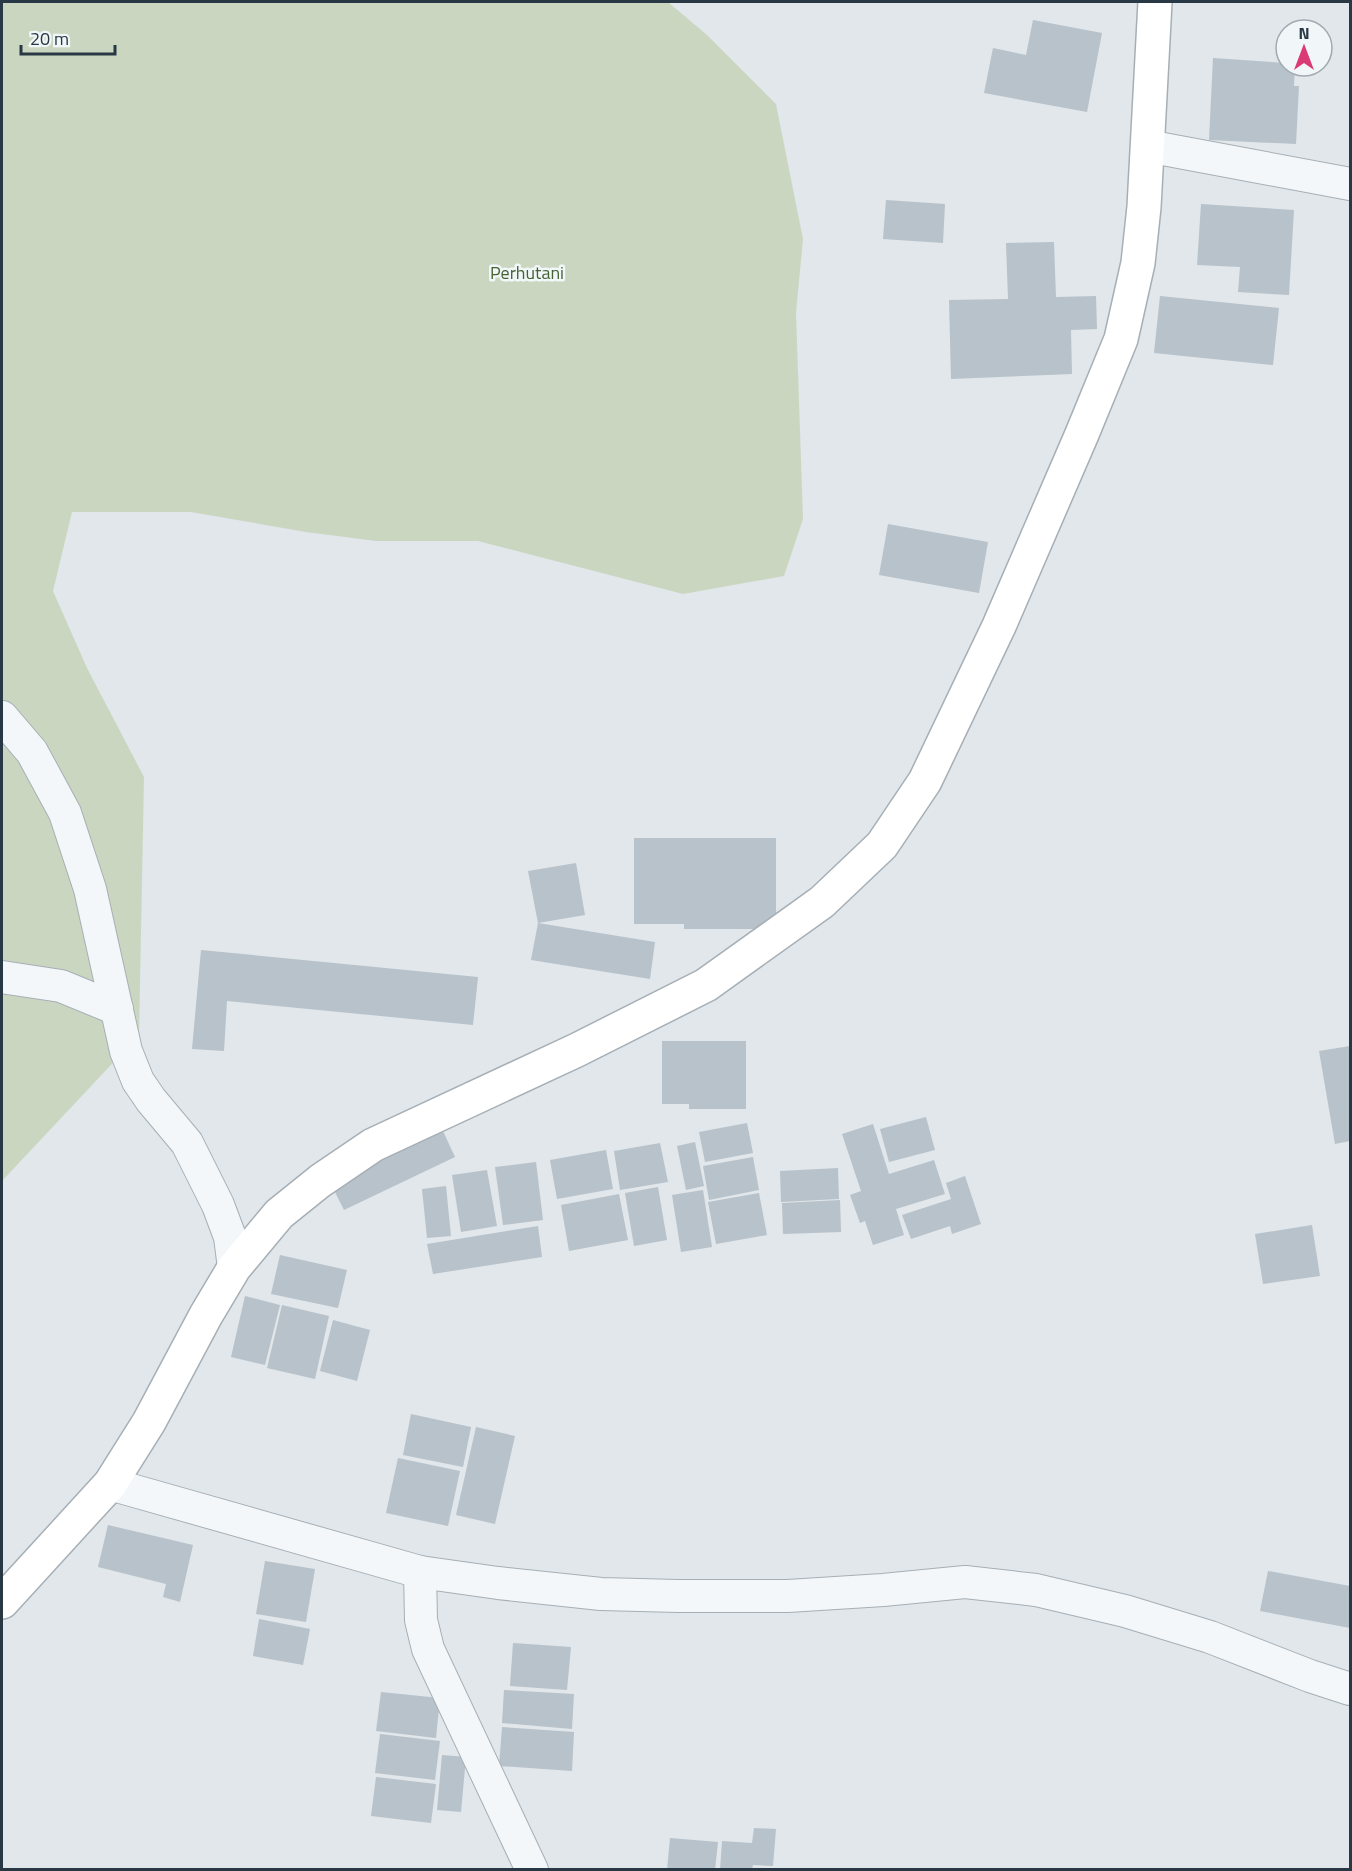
<svg xmlns="http://www.w3.org/2000/svg" width="1352" height="1871" viewBox="0 0 1352 1871" font-family="'Titillium Web',sans-serif">
  <rect width="100%" height="100%" fill="#e1e7eb"/>
  <!-- green -->
  <polygon fill="#cbd6c1" points="2,2 668,2 707,35 776,104 803,239 796,313 803,519 784,576 683,594 478,541 376,541 306,532 191,512 72,512 53,591 87,668 144,777 139,1035 2,1181"/>
  <!-- building -->
  <g fill="#b8c2ca">
    <polygon points="1033,20 1102,33 1087,112 984,93 993,48 1026,55"/>
    <polygon points="1213,58 1286,63 1286,66 1295,66 1294,86 1299,86 1296,144 1209,140"/>
    <polygon points="886,200 945,204 943,243 883,239"/>
    <polygon points="1201,204 1294,210 1289,295 1238,292 1240,267 1197,265"/>
    <polygon points="1054,242 1056,297 1096,296 1097,329 1071,330 1072,374 951,379 949,300 1008,299 1006,243"/>
    <polygon points="1160,296 1279,308 1273,365 1154,353"/>
    <polygon points="888,524 988,542 979,593 879,575"/>
    <polygon points="634,838 776,838 776,929 684,929 684,924 634,924"/>
    <polygon points="576,863 585,915 538,923 528,871"/>
    <polygon points="538,923 655,942 650,979 531,960"/>
    <polygon points="201,950 478,977 473,1025 227,1001 224,1051 192,1049"/>
    <polygon points="662,1041 746,1041 746,1109 689,1109 689,1104 662,1104"/>
    <polygon points="1350,1046 1350,1141 1335,1144 1319,1051"/>
    <polygon points="926,1117 935,1150 889,1162 880,1129"/>
    <polygon points="747,1123 753,1153 705,1162 699,1132"/>
    <polygon points="873,1124 889,1174 934,1160 945,1194 896,1209 904,1235 873,1245 865,1221 860,1223 850,1195 861,1191 842,1134"/>
    <polygon points="442,1129 455,1157 344,1210 330,1182"/>
    <polygon points="695,1142 704,1186 686,1190 677,1146"/>
    <polygon points="660,1143 668,1182 620,1190 614,1151"/>
    <polygon points="606,1150 613,1189 557,1199 550,1160"/>
    <polygon points="753,1157 759,1190 709,1200 703,1166"/>
    <polygon points="536,1162 543,1220 503,1225 495,1167"/>
    <polygon points="838,1168 839,1199 781,1202 780,1171"/>
    <polygon points="487,1170 497,1226 461,1232 452,1175"/>
    <polygon points="965,1176 981,1224 952,1234 950,1226 911,1239 902,1215 951,1199 946,1183"/>
    <polygon points="446,1186 451,1236 427,1238 422,1189"/>
    <polygon points="658,1187 667,1240 634,1246 625,1193"/>
    <polygon points="703,1190 712,1247 681,1252 672,1195"/>
    <polygon points="759,1193 767,1235 716,1244 708,1202"/>
    <polygon points="619,1194 628,1240 569,1251 561,1205"/>
    <polygon points="840,1200 841,1232 783,1234 782,1203"/>
    <polygon points="1312,1225 1320,1276 1263,1284 1255,1234"/>
    <polygon points="538,1226 542,1257 433,1274 427,1244"/>
    <polygon points="280,1255 347,1270 338,1308 271,1294"/>
    <polygon points="245,1296 280,1305 265,1365 231,1357"/>
    <polygon points="282,1305 329,1316 315,1379 267,1368"/>
    <polygon points="333,1320 370,1330 357,1381 320,1371"/>
    <polygon points="411,1414 471,1427 463,1467 403,1455"/>
    <polygon points="476,1427 515,1436 495,1524 456,1515"/>
    <polygon points="398,1458 460,1471 448,1526 386,1513"/>
    <polygon points="108,1525 193,1545 180,1602 163,1597 166,1584 98,1567"/>
    <polygon points="265,1561 315,1569 306,1622 256,1614"/>
    <polygon points="1268,1571 1350,1586 1350,1628 1260,1611"/>
    <polygon points="259,1619 310,1629 303,1665 253,1656"/>
    <polygon points="513,1643 571,1647 567,1690 510,1686"/>
    <polygon points="504,1690 574,1694 572,1729 502,1723"/>
    <polygon points="381,1692 440,1698 436,1738 376,1731"/>
    <polygon points="502,1727 574,1732 572,1771 499,1766"/>
    <polygon points="380,1734 440,1741 435,1780 375,1773"/>
    <polygon points="442,1755 466,1757 461,1812 437,1810"/>
    <polygon points="376,1777 436,1784 431,1823 371,1816"/>
    <polygon points="754,1828 776,1829 773,1866 753,1865 752,1870 720,1870 722,1841 752,1843"/>
    <polygon points="670,1838 718,1842 715,1870 667,1870"/>
  </g>
  <g fill="none" stroke-linecap="round" stroke-linejoin="round">
    <!-- street casing -->
    <g stroke="#a6afb6" stroke-width="34">
      <g id="street">
        <polyline points="1147,146 1350,184"/>
        <polyline points="2,717 32,752 65,813 90,889 126,1051 138,1081 151,1100 187,1143 218,1205 230,1237 234,1268"/>
        <polyline points="2,977 61,986 117,1009"/>
        <polyline points="110,1484 420,1572 498,1583 601,1594 678,1596 788,1596 883,1590 965,1582 1036,1590 1125,1611 1210,1637 1310,1676 1350,1689"/>
        <polyline points="420,1572 421,1620 428,1649 532,1870"/>
      </g>
    </g>
    <!-- secondary casing -->
    <g stroke="#a6afb6" stroke-width="36">
      <polyline id="secondary" points="2,1602 110,1484 149,1422 206,1315 234,1268 279,1214 320,1181 373,1145 577,1050 706,985 822,902 882,845 925,781 999,626 1082,434 1121,339 1138,263 1144,207 1155,2"/>
    </g>
    <!-- street -->
    <use href="#street" stroke="#f4f7f9" stroke-width="32"/>
    <!-- secondary -->
    <use href="#secondary" stroke="#fff" stroke-width="33"/>
  </g>
  <g text-anchor="middle" stroke-width="5" stroke-linejoin="round" paint-order="stroke">
    <!-- park labels -->
    <g font-size="18" fill="#466233" stroke="#f1f6f8">
      <text x="527" y="279">Perhutani</text>
    </g>
  </g>
  <!-- border -->
  <rect width="1352" height="1871" fill="none" stroke="#283845" stroke-width="6"/>
  <!-- north arrow -->
  <g transform="translate(1304 48)"><circle r="28" fill="#f1f6f8" stroke="#a1aab0" stroke-width="1.5"/>
  <path d="M0-4.5L10 22L0 15L-10 22Z" fill="#db3b75"/>
  <text y="-9" font-size="16" font-weight="bold" text-anchor="middle" fill="#283845">N</text>
  </g>
  <!-- scale -->
  <path d="M21 45v9h94v-9" fill="none" stroke="#283845" stroke-width="3"/>
  <text x="30" y="45" font-size="18" fill="#283845" stroke="#f1f6f8" stroke-width="4.5" paint-order="stroke">20 m</text>
</svg>
